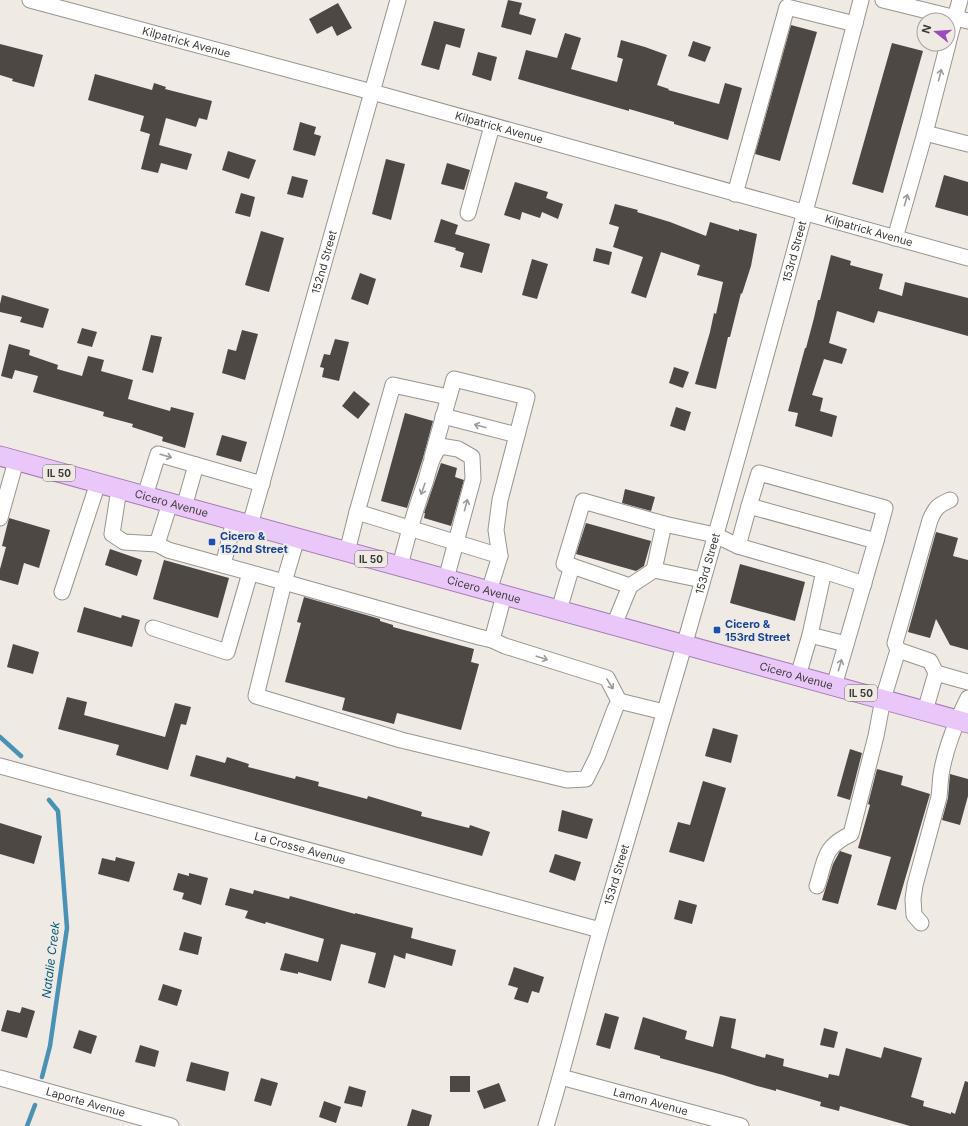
<svg xmlns="http://www.w3.org/2000/svg" width="968" height="1126" viewBox="0 0 968 1126" font-family="Inter,sans-serif">
  <rect width="100%" height="100%" fill="#efeae3"/>
  <g fill="none" stroke-linecap="round" stroke-linejoin="round">
    <!-- stream -->
    <g stroke="#4a92b5" stroke-width="4.5">
      <polyline points="0,737 21,756"/>
      <polyline points="42,1077 50,1046 67,928 58,811 49,800"/>
      <polyline points="27,1126 35,1105"/>
    </g>
  </g>
  <!-- building -->
  <g fill="#4d4843">
    <polygon points="508,0 522,3 519,14 536,19 531,35 501,27"/>
    <polygon points="338,3 352,28 337,36 332,26 317,34 309,19"/>
    <polygon points="434,21 465,29 460,48 446,44 439,70 421,65"/>
    <polygon points="791,25 817,32 780,161 755,154"/>
    <polygon points="565,33 581,38 571,69 617,82 623,59 617,57 621,40 645,47 667,55 657,85 669,89 668,90 719,104 725,83 742,88 728,140 674,124 674,122 629,109 629,111 518,79 526,50 557,58"/>
    <polygon points="693,41 711,47 705,62 688,56"/>
    <polygon points="892,43 923,51 883,193 852,184"/>
    <polygon points="0,44 43,55 34,87 12,81 13,79 0,75"/>
    <polygon points="478,52 497,57 491,81 472,75"/>
    <polygon points="95,74 152,90 154,83 166,87 165,89 212,101 207,120 199,118 196,127 166,118 159,145 192,154 187,170 161,163 158,173 141,169 150,134 140,131 144,116 88,100"/>
    <polygon points="300,122 316,127 314,134 321,136 315,156 293,150"/>
    <polygon points="228,151 256,160 249,179 222,170"/>
    <polygon points="386,159 405,164 391,220 372,214"/>
    <polygon points="447,163 470,170 464,190 441,184"/>
    <polygon points="944,175 968,182 968,216 935,207"/>
    <polygon points="292,176 308,180 303,198 287,194"/>
    <polygon points="515,182 548,192 546,198 563,204 558,219 542,212 540,218 522,212 520,220 504,215"/>
    <polygon points="241,193 255,197 250,217 235,213"/>
    <polygon points="615,204 638,210 637,212 670,222 706,236 710,222 739,231 739,229 757,234 751,266 742,294 741,293 730,337 728,337 716,389 695,384 710,332 714,313 716,314 723,282 697,275 700,265 661,252 646,298 631,293 643,257 613,247 619,227 609,224"/>
    <polygon points="441,219 458,225 455,234 490,244 482,273 460,267 464,253 455,250 456,248 434,242"/>
    <polygon points="261,231 284,238 269,292 245,285"/>
    <polygon points="596,248 612,252 609,265 593,261"/>
    <polygon points="831,255 851,261 850,265 883,274 879,289 902,296 905,282 968,298 968,336 878,311 874,323 837,311 829,343 847,349 842,364 824,359 812,395 823,398 820,411 837,416 832,437 795,426 798,413 788,411 805,348 806,348 814,318 818,300 820,300"/>
    <polygon points="532,259 548,264 537,299 522,295"/>
    <polygon points="360,273 376,279 368,305 351,299"/>
    <polygon points="2,295 49,309 43,328 20,322 22,317 0,312 0,304"/>
    <polygon points="82,328 97,332 92,347 77,343"/>
    <polygon points="242,330 258,334 245,380 222,373 228,349 236,351"/>
    <polygon points="151,335 162,337 153,373 142,370"/>
    <polygon points="335,339 349,342 339,381 322,377 324,368 320,367 324,354 330,355"/>
    <polygon points="9,344 30,350 29,355 58,365 57,369 82,376 88,356 104,360 101,371 133,380 128,399 170,411 171,407 194,413 185,448 162,441 163,437 132,427 133,424 103,416 104,412 33,392 38,376 15,370 12,379 1,376"/>
    <polygon points="674,367 689,372 683,388 669,383"/>
    <polygon points="354,391 370,404 358,419 342,406"/>
    <polygon points="676,407 691,412 685,431 670,426"/>
    <polygon points="405,413 433,421 423,458 407,508 381,501"/>
    <polygon points="222,435 247,442 241,462 216,455"/>
    <polygon points="441,463 457,468 455,477 464,480 451,526 424,518 425,513 424,513"/>
    <polygon points="625,489 655,497 651,511 622,503"/>
    <polygon points="9,518 50,530 39,568 24,563 18,585 0,580 0,569 6,547 2,546"/>
    <polygon points="586,523 651,541 644,566 636,571 576,554"/>
    <polygon points="936,532 958,538 953,556 968,560 968,650 950,645 936,619 930,638 908,632"/>
    <polygon points="110,549 142,560 137,576 105,565"/>
    <polygon points="164,560 229,578 218,618 153,599"/>
    <polygon points="740,564 805,582 795,621 730,603"/>
    <polygon points="304,597 380,619 380,621 393,625 393,627 474,649 471,662 479,664 461,730 397,713 394,724 342,710 345,698 285,682 301,623 297,622"/>
    <polygon points="84,607 121,618 122,615 140,620 132,647 77,632"/>
    <polygon points="13,644 39,652 33,674 7,667"/>
    <polygon points="67,697 87,702 84,715 165,737 175,703 191,707 186,725 181,724 168,770 116,755 119,745 58,729"/>
    <polygon points="713,728 738,735 731,763 705,756"/>
    <polygon points="850,749 862,753 850,800 837,796"/>
    <polygon points="196,755 225,763 227,757 249,764 248,767 295,779 296,776 319,782 318,786 367,799 368,796 422,812 421,816 469,828 470,825 490,832 482,856 190,776"/>
    <polygon points="877,769 903,776 901,785 930,794 896,910 877,905 891,857 858,848 870,805 868,804"/>
    <polygon points="950,774 968,779 968,796 960,825 942,820 948,798"/>
    <polygon points="703,781 726,788 704,862 669,852 678,822 690,825"/>
    <polygon points="562,810 593,819 587,839 558,831"/>
    <polygon points="0,823 42,836 34,864 0,854"/>
    <polygon points="840,851 852,855 838,904 822,900 833,864"/>
    <polygon points="555,854 581,862 575,881 549,872"/>
    <polygon points="116,857 135,862 129,882 98,874 102,858 115,861"/>
    <polygon points="178,873 189,876 189,873 208,878 201,905 182,899 184,893 173,890"/>
    <polygon points="230,888 253,894 254,890 289,899 290,896 355,914 355,913 413,928 411,938 456,950 452,966 406,953 405,959 394,955 385,988 368,983 376,953 341,944 331,981 298,972 298,974 280,970 285,953 318,962 324,939 266,922 265,924 245,918 248,911 225,905"/>
    <polygon points="679,900 697,905 692,924 674,919"/>
    <polygon points="184,932 202,937 198,955 179,950"/>
    <polygon points="514,967 544,977 539,993 532,991 528,1003 514,999 518,988 508,985"/>
    <polygon points="163,984 182,990 177,1006 158,1000"/>
    <polygon points="22,1007 35,1011 27,1038 1,1031 7,1010 20,1013"/>
    <polygon points="605,1013 619,1017 610,1049 596,1045"/>
    <polygon points="720,1016 736,1019 731,1048 765,1058 766,1054 784,1059 783,1066 828,1078 829,1074 839,1076 846,1048 881,1058 884,1047 922,1058 911,1097 924,1101 923,1106 951,1114 951,1112 955,1114 965,1081 968,1082 968,1126 910,1126 840,1106 839,1111 820,1106 821,1102 776,1089 776,1091 757,1086 723,1075 660,1058 660,1056 634,1049 643,1017 687,1031 685,1039 713,1047"/>
    <polygon points="824,1028 838,1032 834,1048 820,1045"/>
    <polygon points="79,1030 97,1036 91,1054 73,1048"/>
    <polygon points="140,1045 159,1051 155,1067 135,1062"/>
    <polygon points="191,1062 229,1072 225,1091 186,1081"/>
    <rect x="450" y="1076" width="20" height="16"/>
    <polygon points="261,1078 278,1083 271,1106 254,1101"/>
    <polygon points="499,1083 506,1101 484,1109 477,1091"/>
    <polygon points="349,1086 366,1091 362,1107 344,1103"/>
    <polygon points="324,1101 341,1107 336,1123 319,1117"/>
    <polygon points="412,1109 432,1115 429,1126 407,1126"/>
  </g>
  <g fill="none" stroke-linecap="round" stroke-linejoin="round">
    <!-- minor casing -->
    <g stroke="#99948e" stroke-width="17">
      <g id="minor">
        <path id="s1" d="M 30,0 L 372,92 L 968,258"/>
        <polyline points="883,0 968,21"/>
        <polyline points="948,43 960,0"/>
        <polyline points="925,133 968,144"/>
        <polyline points="735,194 787,7 855,24"/>
        <polyline points="468,213 492,126"/>
        <polyline points="895,238 925,133 948,44"/>
        <polyline points="443,416 517,435"/>
        <polyline points="432,457 454,379 527,397 500,500 496,530 500,556"/>
        <polyline points="119,489 112,534 124,542 157,544 168,550 284,582 297,538"/>
        <polyline points="145,496 158,454 262,484"/>
        <polyline points="749,506 759,473 885,508 876,541"/>
        <polyline points="184,507 196,465"/>
        <polyline points="357,512 393,385 448,397"/>
        <polyline points="0,518 16,461"/>
        <path id="s2" d="M 250,525 L 398,0"/>
        <polyline points="157,544 170,503"/>
        <polyline points="738,546 824,571 810,635 846,644"/>
        <polyline points="347,552 357,512 500,556 489,591"/>
        <polyline points="223,565 234,521"/>
        <path d="M 400,566 C 407,538 415,510 425,483 C 430,467 430,460 440,446 L 458,449 L 472,457 L 473,479 L 446,579"/>
        <polyline points="572,566 564,564 583,501 664,524"/>
        <polyline points="654,570 664,524 715,535 738,546 749,506 876,541 834,686"/>
        <polyline points="824,571 864,584"/>
        <polyline points="62,592 98,483"/>
        <polyline points="504,595 492,640 505,646 607,678 619,701"/>
        <polyline points="559,610 572,566 630,586"/>
        <polyline points="614,625 630,586 654,570 702,580"/>
        <polyline points="153,628 227,652 250,573"/>
        <polyline points="492,640 479,637 284,582 256,696 401,740 567,780 586,779 597,757 615,709 619,701 664,712"/>
        <path d="M 898,650 L 895,643 L 930,520 C 935,508 938,505 950,500"/>
        <polyline points="798,676 810,635"/>
        <polyline points="925,711 936,673"/>
        <path id="s3" d="M 0,766 L 600,930"/>
        <path d="M 817,886 C 826,859 823,847 851,834 L 876,736 L 883,699 L 898,650 L 930,661 L 936,673 L 968,682"/>
        <path d="M 921,923 L 914,915 L 913,899 L 915,885 L 939,797 C 940,789 940,783 941,775 C 945,749 956,722 968,698"/>
        <path id="s4" d="M 561,1077 L 741,1126"/>
        <path id="s5" d="M 0,1078 L 171,1126"/>
        <path id="s6" d="M 546,1126 C 566,1060 582,994 601,928 C 628,834 657,740 684,646 C 746,431 805,216 861,0"/>
      </g>
    </g>
    <!-- major casing -->
    <g stroke="#a47db2" stroke-width="21">
      <g id="major">
        <path id="s7" d="M 0,456 L 968,723"/>
      </g>
    </g>
    <!-- minor -->
    <use href="#minor" stroke="#fff" stroke-width="15"/>
    <!-- major -->
    <use href="#major" stroke="#eac7f9" stroke-width="19"/>
  </g>
  <!-- one-way arrows -->
  <defs><path id="oneway-shaft" d="M-6 0H5M1.5-3L5.5 0L1.5 3" fill="none" stroke-width="1.6" stroke-linecap="round" stroke-linejoin="round"/></defs>
  <g stroke="#9d9c9a">
    <use href="#oneway-shaft" transform="translate(940 75) rotate(-76)"/>
    <use href="#oneway-shaft" transform="translate(906 200) rotate(-74)"/>
    <use href="#oneway-shaft" transform="translate(480 426) rotate(-165)"/>
    <use href="#oneway-shaft" transform="translate(166 456) rotate(16)"/>
    <use href="#oneway-shaft" transform="translate(423 489) rotate(109)"/>
    <use href="#oneway-shaft" transform="translate(466 505) rotate(-75)"/>
    <use href="#oneway-shaft" transform="translate(542 658) rotate(18)"/>
    <use href="#oneway-shaft" transform="translate(840 665) rotate(-74)"/>
    <use href="#oneway-shaft" transform="translate(610 684) rotate(58)"/>
  </g>
  <!-- markers -->
  <g fill="#1a4fb4" stroke="#efeae3" stroke-width="1.5">
    <rect x="208" y="538" width="8" height="8" rx="2"/>
    <rect x="713" y="626" width="8" height="8" rx="2"/>
  </g>
  <g text-anchor="middle" stroke-width="4" stroke-linejoin="round" paint-order="stroke">
    <!-- shield labels -->
    <g fill="#efeae3" stroke="#716e6a" stroke-width="1">
      <rect x="43" y="465" width="32" height="16" rx="3"/>
      <rect x="355" y="551" width="32" height="16" rx="3"/>
      <rect x="845" y="685" width="32" height="16" rx="3"/>
    </g>
    <g font-size="10" font-weight="bold" fill="#3b3936">
      <text x="59" y="477">IL 50</text>
      <text x="371" y="563">IL 50</text>
      <text x="861" y="697">IL 50</text>
    </g>
    <!-- street labels -->
    <g font-size="11" fill="#3b3936" stroke="#efeae3">
      <text dy="4" stroke="none"><textPath href="#s1" startOffset="162">Kilpatrick Avenue</textPath></text>
      <text dy="4" stroke="none"><textPath href="#s1" startOffset="486">Kilpatrick Avenue</textPath></text>
      <text dy="4" stroke="none"><textPath href="#s1" startOffset="870">Kilpatrick Avenue</textPath></text>
      <text dy="4" stroke="none"><textPath href="#s6" startOffset="909">153rd Street</textPath></text>
      <text dy="4" stroke="none"><textPath href="#s2" startOffset="273">152nd Street</textPath></text>
      <text dy="4" stroke="none"><textPath href="#s7" startOffset="178">Cicero Avenue</textPath></text>
      <text dy="4" stroke="none"><textPath href="#s6" startOffset="585">153rd Street</textPath></text>
      <text dy="4" stroke="none"><textPath href="#s7" startOffset="502">Cicero Avenue</textPath></text>
      <text dy="4" stroke="none"><textPath href="#s7" startOffset="826">Cicero Avenue</textPath></text>
      <text dy="4" stroke="none"><textPath href="#s3" startOffset="311">La Crosse Avenue</textPath></text>
      <text dy="4" stroke="none"><textPath href="#s6" startOffset="261">153rd Street</textPath></text>
      <text dy="4" stroke="none"><textPath href="#s4" startOffset="93">Lamon Avenue</textPath></text>
      <text dy="4" stroke="none"><textPath href="#s5" startOffset="89">Laporte Avenue</textPath></text>
    </g>
    <!-- transit labels -->
    <g font-size="11" font-weight="bold" fill="#164399" stroke="#efeae3" text-anchor="start">
      <text x="220" y="540">Cicero &amp;<tspan x="220" dy="13">152nd Street</tspan></text>
      <text x="725" y="628">Cicero &amp;<tspan x="725" dy="13">153rd Street</tspan></text>
    </g>
    <!-- water labels -->
    <g font-size="12" font-style="italic" fill="#045a7d" stroke="#efeae3">
      <text transform="translate(51 960) rotate(-83)" y="4">Natalie Creek</text>
    </g>
  </g>
  <!-- north arrow -->
  <g transform="translate(936 32) rotate(287)"><circle r="19" fill="#efeae3" stroke="#a7a39e"/>
  <path d="M0-3L7 15L0 10L-7 15Z" fill="#9b4bba"/>
  <text y="-6" font-size="11" font-weight="bold" text-anchor="middle" fill="#3b3936">N</text>
  </g>
</svg>
